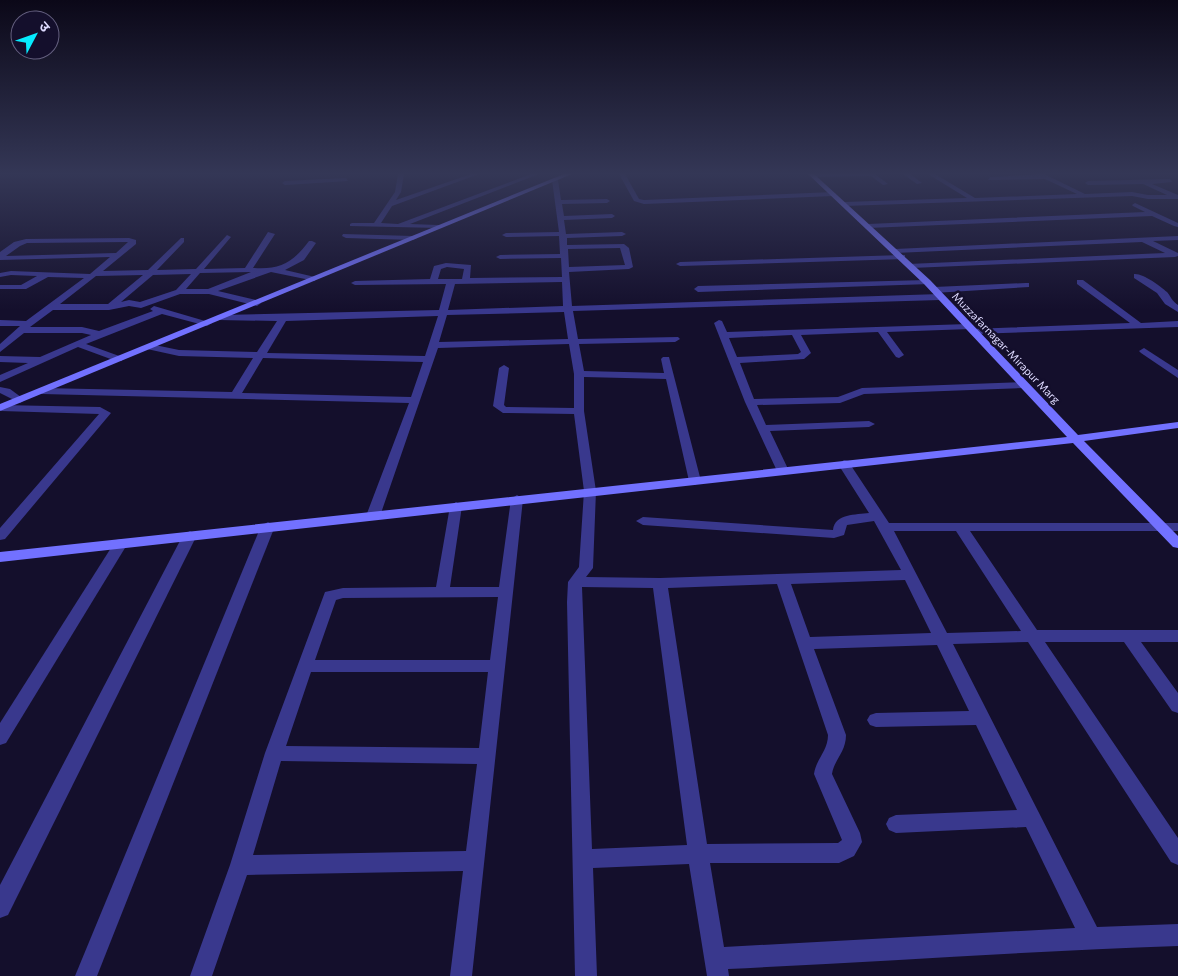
<svg xmlns="http://www.w3.org/2000/svg" width="1178" height="976" viewBox="0 0 1178 976" font-family="Commissioner,'Noto Sans Devanagari',sans-serif">
  <rect width="100%" height="100%" fill="#140f2c"/>
  <g fill="none" stroke-linecap="round" stroke-linejoin="round">
    <!-- minor -->
    <g fill="#39388d" fill-rule="evenodd">
      <polygon points="398,174 404,174 401,192 396,200 471,174 479,174 392,206 381,223 398,224 531,174 539,174 410,224 438,225 440,226 440,228 350,226 350,224 352,223 374,223 395,192"/>
      <polygon points="619,174 625,174 639,199 644,200 833,192 836,194 833,196 644,204 634,201"/>
      <polygon points="811,174 875,174 888,184 883,185 871,176 813,177"/>
      <polygon points="903,174 910,174 922,183 917,184"/>
      <polygon points="928,174 935,174 975,198 1077,194 1045,179 988,180 990,177 1044,174 1085,194 1132,192 1148,195 1167,195 1143,184 1088,185 1085,183 1088,181 1170,179 1172,182 1152,184 1178,195 1178,199 1148,199 1132,196 844,206 841,204 844,202 967,198"/>
      <polygon points="346,178 348,181 285,185 282,183 285,181"/>
      <path d="M 555,178 L 558,180 L 561,200 L 607,199 L 610,201 L 607,203 L 562,204 L 564,216 L 612,214 L 615,216 L 612,218 L 564,220 L 566,234 L 622,232 L 626,234 L 622,236 L 567,238 L 567,245 L 624,244 L 629,248 L 633,267 L 629,269 L 569,272 L 572,306 L 940,294 L 944,297 L 940,300 L 573,311 L 578,339 L 678,337 L 680,339 L 675,342 L 579,344 L 584,371 L 664,373 L 661,359 L 663,357 L 669,357 L 701,481 L 695,485 L 689,481 L 666,379 L 584,377 L 584,411 L 596,491 L 593,568 L 586,577 L 660,578 L 901,570 L 874,521 L 847,525 L 844,535 L 834,538 L 643,525 L 636,521 L 643,517 L 833,530 C 835,513 856,515 869,513 L 838,464 L 844,460 L 848,461 L 889,523 L 1178,523 L 1178,531 L 970,531 L 1037,630 L 1178,630 L 1178,642 L 1141,642 L 1178,693 L 1178,713 L 1172,711 L 1124,642 L 1045,642 L 1178,838 L 1178,865 L 1171,862 L 1028,642 L 953,644 L 1097,927 L 1178,924 L 1178,946 C 1028,951 878,962 728,969 L 729,976 L 707,976 L 689,864 L 593,868 L 597,976 L 575,976 L 567,602 L 568,582 L 579,567 L 584,491 L 574,414 L 503,413 L 493,406 L 499,368 L 504,365 L 509,368 L 504,405 L 506,407 L 574,408 L 574,374 L 569,344 L 438,348 L 380,516 L 373,520 L 366,516 L 409,403 L 42,394 L 37,391 L 42,388 L 232,392 L 253,358 L 179,356 L 147,349 L 145,347 L 150,344 L 179,350 L 257,352 L 277,321 L 218,320 L 217,318 L 221,315 L 439,310 L 446,284 L 355,285 L 351,283 L 355,281 L 430,279 L 434,266 L 446,263 L 471,265 L 470,278 L 562,277 L 561,258 L 500,259 L 496,257 L 500,255 L 560,254 L 559,236 L 506,237 L 502,235 L 506,233 L 559,232 L 552,180 ZM 620,248 L 625,265 L 569,267 L 568,249 ZM 447,267 L 464,269 L 462,279 L 438,279 L 441,269 ZM 562,282 L 563,306 L 448,310 L 455,284 ZM 564,312 L 568,339 L 439,342 L 447,315 ZM 438,316 L 425,356 L 267,353 L 286,321 ZM 263,358 L 423,362 L 411,397 L 242,393 ZM 894,531 L 956,531 L 1021,631 L 947,633 ZM 905,580 L 931,633 L 810,637 L 791,584 ZM 777,584 L 828,735 C 828,751 816,759 814,774 L 842,840 L 838,843 L 707,844 L 668,588 ZM 582,587 L 653,588 L 687,845 L 592,849 ZM 937,645 L 969,711 L 876,713 L 870,715 L 867,720 L 870,725 L 876,727 L 976,725 L 1017,810 L 896,815 L 889,818 L 886,824 L 889,830 L 896,833 L 1026,827 L 1075,928 L 724,947 L 710,863 L 839,863 L 854,856 L 862,842 L 860,833 L 832,774 C 834,760 846,752 846,735 L 814,649 Z"/>
      <polygon points="1135,203 1178,223 1178,227 1174,226 1152,216 868,228 864,226 868,224 1145,212 1133,206 1132,205"/>
      <path d="M 268,232 L 275,234 L 253,268 C 279,270 293,263 309,241 L 312,241 L 316,243 L 304,260 L 285,270 L 315,277 L 315,281 L 271,272 L 218,291 L 260,301 L 261,303 L 257,306 L 209,294 L 180,294 L 141,308 L 129,306 L 109,310 L 53,310 L 30,327 L 82,327 L 99,331 L 153,311 L 150,309 L 154,306 L 212,323 L 207,326 L 162,314 L 86,344 L 122,357 L 122,361 L 116,361 L 78,347 L 0,382 L 0,375 L 28,363 L 0,362 L 0,356 L 40,357 L 91,335 L 82,333 L 24,333 L 0,352 L 0,344 L 20,326 L 0,326 L 0,320 L 26,321 L 84,278 L 48,277 L 26,289 L 0,289 L 0,285 L 21,285 L 37,276 L 11,275 L 0,277 L 0,273 L 11,271 L 90,274 L 110,257 L 0,260 L 0,252 L 14,242 L 26,239 L 129,238 L 136,240 L 136,244 L 103,271 L 148,270 L 181,238 L 184,238 L 184,242 L 157,270 L 196,269 L 227,235 L 231,237 L 204,269 L 245,268 ZM 128,242 L 116,253 L 6,256 L 20,246 L 27,243 ZM 251,272 L 208,289 L 186,289 L 200,273 ZM 191,274 L 176,290 L 140,302 L 129,300 L 121,302 L 153,275 ZM 143,275 L 108,304 L 60,304 L 96,276 Z"/>
      <polygon points="343,234 413,236 417,238 413,240 346,238 342,236"/>
      <polygon points="1178,236 1178,240 1153,241 1178,253 1178,256 1175,257 911,268 907,266 908,264 1165,253 1142,242 895,253 891,251 895,249"/>
      <polygon points="902,255 905,255 905,259 680,266 676,264 680,262"/>
      <path d="M 1134,274 C 1143,273 1160,286 1167,292 C 1171,297 1172,301 1178,305 L 1178,312 L 1165,304 L 1157,293 L 1134,278 Z"/>
      <polygon points="927,280 930,280 930,284 698,292 694,289 698,286"/>
      <path d="M 1077,280 L 1083,280 L 1141,323 L 1178,321 L 1178,327 L 973,334 L 970,333 L 970,329 L 887,332 L 904,355 L 899,358 L 896,357 L 878,332 L 801,335 L 811,353 L 804,359 L 740,363 L 754,399 L 838,397 L 862,388 L 1024,382 L 1029,385 L 1024,388 L 864,394 L 840,403 L 757,405 L 766,425 L 869,421 L 875,424 L 869,427 L 770,431 L 789,471 L 783,475 L 777,471 L 745,402 L 714,323 L 719,320 L 722,321 L 727,332 L 968,324 L 971,325 L 971,329 L 1130,323 L 1077,284 ZM 792,335 L 801,352 L 798,354 L 737,357 L 729,338 Z"/>
      <polygon points="1026,283 1029,283 1029,287 934,293 930,290 934,287"/>
      <polygon points="1144,348 1178,370 1178,378 1141,353 1139,351"/>
      <polygon points="0,387 10,389 25,400 20,403 0,393"/>
      <polygon points="0,405 100,407 111,413 5,539 0,540 0,528 99,414 1,411"/>
      <path d="M 517,495 L 523,499 L 472,976 L 450,976 L 463,871 L 247,875 L 212,976 L 190,976 L 230,865 L 265,753 L 325,592 L 343,588 L 436,587 L 450,506 L 456,502 L 462,506 L 450,587 L 499,587 L 511,499 ZM 498,597 L 490,660 L 315,660 L 336,600 L 343,598 ZM 311,672 L 488,672 L 479,748 L 286,746 ZM 281,761 L 477,764 L 466,851 L 253,855 Z"/>
      <polygon points="268,522 275,526 97,976 75,976 261,526"/>
      <polygon points="190,531 197,535 8,915 0,918 0,885 183,535"/>
      <polygon points="121,539 126,540 128,543 6,743 0,745 0,723 116,540"/>
    </g>
    <!-- secondary -->
    <g fill="#7271ff" fill-rule="evenodd">
      <polygon points="564,174 572,174 0,411 0,404"/>
      <polygon points="808,174 814,174 930,280 1078,435 1178,422 1178,428 1084,441 1178,536 1178,548 1173,547 1073,443 0,562 0,552 1067,437 924,284"/>
    </g>
  </g>
  <!-- sky -->
  <linearGradient id="sky" x2="0" y2="1"><stop stop-color="#0b0818"/><stop offset="0.56" stop-color="#343756"/><stop offset="1" stop-color="#343756" stop-opacity="0"/></linearGradient>
  <rect width="1178" height="310" fill="url(#sky)"/>
  <g text-anchor="middle" stroke-width="5" stroke-linejoin="round" paint-order="stroke">
    <!-- far-street labels -->
    <g font-size="11" fill="#dedaff" stroke="#140f2c">
      <text transform="translate(1006 348) rotate(46)" y="4">Muzzafarnagar-Mirapur Marg</text>
    </g>
  </g>
  <!-- north arrow -->
  <g transform="translate(35 35) rotate(49)"><circle r="24" fill="#140f2c" stroke="#656080"/>
  <path d="M0-4L9 19L0 12L-9 19Z" fill="#06ebff"/>
  <text y="-8" font-size="14" font-weight="bold" text-anchor="middle" fill="#dedaff">उ</text>
  </g>
</svg>
